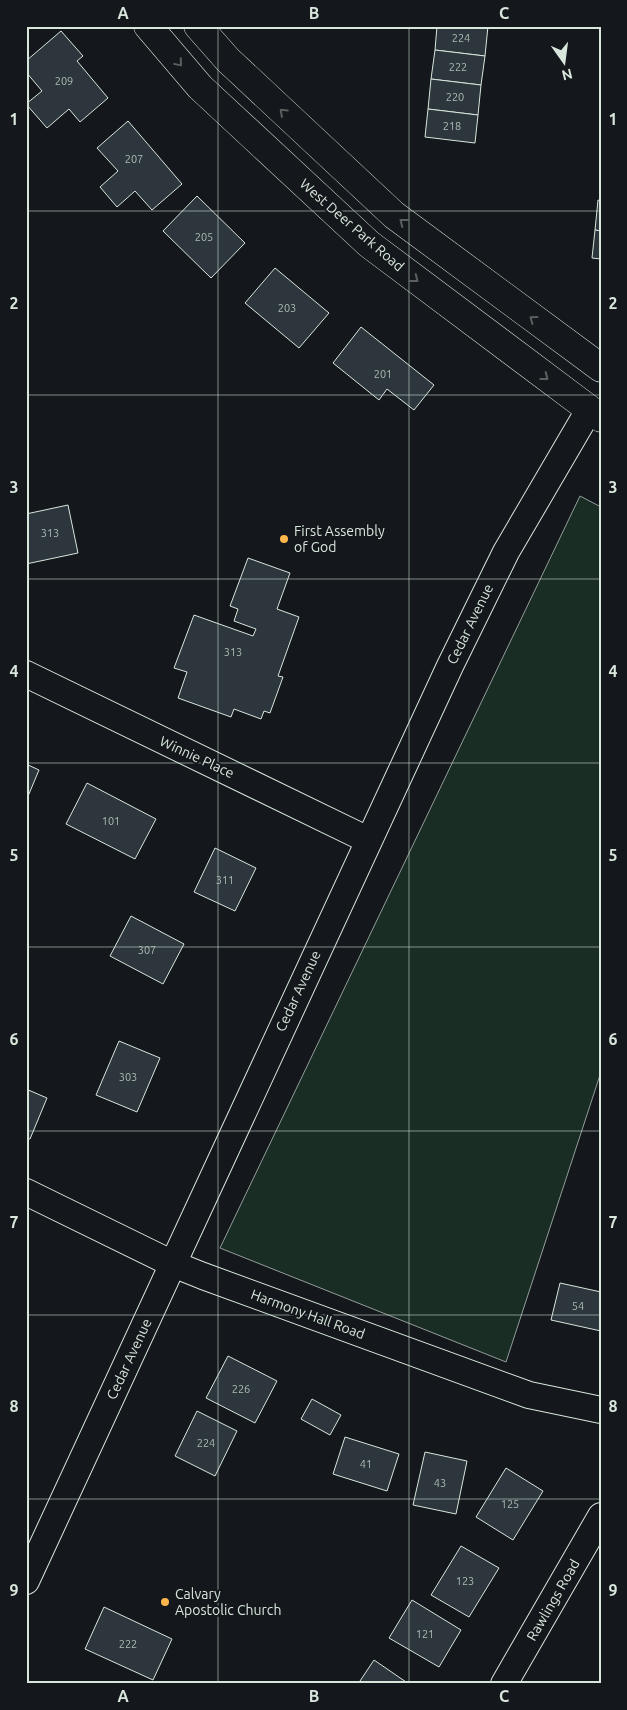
<svg xmlns="http://www.w3.org/2000/svg" width="627" height="1710" viewBox="0 0 627 1710" font-family="Ubuntu,sans-serif">
  <rect width="100%" height="100%" fill="#14181c"/>
  <!-- green -->
  <polygon fill="#1a2d24" stroke="#939e99" points="580,496 601,507 601,1072 506,1362 220,1248"/>
  <!-- building -->
  <g fill="#2c363c" stroke="#d8e6dc">
    <polygon points="437,26 488,26 485,56 435,50"/>
    <polygon points="61,31 83,56 77,61 108,98 80,122 69,109 47,128 26,104 42,91 26,72 26,61"/>
    <polygon points="435,50 485,56 481,85 431,79"/>
    <polygon points="431,79 481,85 478,115 428,109"/>
    <polygon points="428,109 478,115 475,143 425,137"/>
    <polygon points="128,121 182,184 152,210 135,191 117,207 100,187 118,171 97,148"/>
    <polygon points="197,196 245,243 211,278 163,231"/>
    <polygon points="598,200 601,201 601,231 595,230"/>
    <polygon points="595,230 601,231 601,259 592,258"/>
    <polygon points="275,268 329,313 299,348 245,303"/>
    <polygon points="361,327 434,385 414,410 387,389 379,400 333,363"/>
    <polygon points="68,505 78,553 26,564 26,514"/>
    <polygon points="248,558 290,573 277,609 299,617 278,676 283,677 270,713 264,711 261,719 234,709 231,717 178,698 187,672 174,668 194,615 253,636 256,629 234,621 238,609 230,606"/>
    <polygon points="26,764 39,770 26,801"/>
    <polygon points="87,783 156,819 135,859 66,824"/>
    <polygon points="215,848 256,868 235,911 194,892"/>
    <polygon points="131,916 184,944 163,984 110,956"/>
    <polygon points="119,1041 160,1058 137,1112 96,1095"/>
    <polygon points="26,1089 47,1098 30,1139 26,1138"/>
    <polygon points="560,1283 601,1292 601,1331 551,1320"/>
    <polygon points="228,1356 277,1381 255,1423 206,1398"/>
    <polygon points="312,1399 341,1415 330,1435 301,1419"/>
    <polygon points="197,1411 237,1431 215,1476 175,1456"/>
    <polygon points="345,1437 399,1454 387,1491 333,1474"/>
    <polygon points="425,1452 467,1461 456,1514 413,1505"/>
    <polygon points="506,1468 543,1491 513,1540 476,1517"/>
    <polygon points="461,1546 499,1568 469,1617 431,1595"/>
    <polygon points="412,1600 461,1630 439,1667 389,1638"/>
    <polygon points="104,1607 172,1639 153,1680 85,1649"/>
    <polygon points="374,1660 409,1684 358,1684"/>
  </g>
  <g fill="none" stroke-linecap="round" stroke-linejoin="round">
    <!-- minor casing -->
    <g stroke="#d8e6dc" stroke-width="28">
      <g id="minor">
        <polyline points="26,674 368,840"/>
        <polyline points="26,1192 173,1264 203,1276 529,1395 601,1410"/>
        <polyline points="26,1581 450,666 506,552 589,410"/>
        <polyline points="504,1684 601,1516"/>
      </g>
    </g>
    <!-- tertiary casing -->
    <g stroke="#d8e6dc" stroke-width="29">
      <g id="tertiary">
        <polyline points="148,26 200,87 369,244 601,418"/>
        <polyline points="198,26 228,60 394,215 601,368"/>
      </g>
    </g>
    <!-- minor -->
    <use href="#minor" stroke="#14181c" stroke-width="26"/>
    <!-- tertiary -->
    <use href="#tertiary" stroke="#14181c" stroke-width="28"/>
  </g>
  <!-- one-way arrows -->
  <defs><path id="oneway-chevron" d="M-2-3.5L2.5 0L-2 3.5" fill="none" stroke-width="1.6" stroke-linecap="round" stroke-linejoin="round" transform="scale(1.25)"/></defs>
  <g stroke="#59605f">
    <use href="#oneway-chevron" transform="translate(179 63) rotate(50)"/>
    <use href="#oneway-chevron" transform="translate(283 112) rotate(-137)"/>
    <use href="#oneway-chevron" transform="translate(403 222) rotate(-142)"/>
    <use href="#oneway-chevron" transform="translate(415 279) rotate(38)"/>
    <use href="#oneway-chevron" transform="translate(533 319) rotate(-144)"/>
    <use href="#oneway-chevron" transform="translate(545 377) rotate(37)"/>
  </g>
  <!-- grid -->
  <path fill="none" stroke="#d8e6dc" stroke-width="1" stroke-opacity="0.55" d="M 218,26 L 218,1684M 409,26 L 409,1684M 26,211 L 601,211M 26,395 L 601,395M 26,579 L 601,579M 26,763 L 601,763M 26,947 L 601,947M 26,1131 L 601,1131M 26,1315 L 601,1315M 26,1499 L 601,1499"/>
  <!-- markers -->
  <g fill="#ffb74d" stroke="#14181c" stroke-width="2">
    <circle cx="284" cy="539" r="5"/>
    <circle cx="165" cy="1602" r="5"/>
  </g>
  <g text-anchor="middle" stroke-width="4" stroke-linejoin="round" paint-order="stroke">
    <!-- number labels -->
    <g font-size="11" fill="#adbab4">
      <text x="461" y="42">224</text>
      <text x="458" y="71">222</text>
      <text x="64" y="85">209</text>
      <text x="455" y="101">220</text>
      <text x="452" y="130">218</text>
      <text x="134" y="163">207</text>
      <text x="204" y="241">205</text>
      <text x="287" y="312">203</text>
      <text x="383" y="378">201</text>
      <text x="50" y="537">313</text>
      <text x="233" y="656">313</text>
      <text x="111" y="825">101</text>
      <text x="225" y="884">311</text>
      <text x="147" y="954">307</text>
      <text x="128" y="1081">303</text>
      <text x="578" y="1310">54</text>
      <text x="241" y="1393">226</text>
      <text x="206" y="1447">224</text>
      <text x="366" y="1468">41</text>
      <text x="440" y="1487">43</text>
      <text x="510" y="1508">125</text>
      <text x="465" y="1585">123</text>
      <text x="425" y="1638">121</text>
      <text x="128" y="1648">222</text>
    </g>
    <!-- street labels -->
    <g font-size="14" fill="#d8e6dc" stroke="#14181c">
      <text transform="translate(352 225) rotate(41)" y="5">West Deer Park Road</text>
      <text transform="translate(470 624) rotate(-64)" y="5">Cedar Avenue</text>
      <text transform="translate(197 757) rotate(25)" y="5">Winnie Place</text>
      <text transform="translate(298 991) rotate(-65)" y="5">Cedar Avenue</text>
      <text transform="translate(308 1314) rotate(20)" y="5">Harmony Hall Road</text>
      <text transform="translate(129 1359) rotate(-65)" y="5">Cedar Avenue</text>
      <text transform="translate(553 1600) rotate(-60)" y="5">Rawlings Road</text>
    </g>
    <!-- poi labels -->
    <g font-size="14" fill="#d8e6dc" stroke="#14181c" text-anchor="start">
      <text x="294" y="536">First Assembly<tspan x="294" dy="16">of God</tspan></text>
      <text x="175" y="1599">Calvary<tspan x="175" dy="16">Apostolic Church</tspan></text>
    </g>
  </g>
  <!-- border -->
  <rect width="627" height="1710" fill="none" stroke="#14181c" stroke-width="55"/>
  <!-- north arrow -->
  <g transform="translate(564 62) rotate(166)" stroke="#14181c" stroke-width="4" paint-order="stroke">
  <path d="M0-4L9 19L0 12L-9 19Z" fill="#d8e6dc"/>
  <text y="-8" font-size="14" font-weight="bold" text-anchor="middle" fill="#d8e6dc">N</text>
  </g>
  <rect x="28" y="28" width="572" height="1654" fill="none" stroke="#d8e6dc" stroke-width="2"/>
  <g font-size="16" text-anchor="middle" font-weight="bold" fill="#d8e6dc">
    <text x="123" y="19">A</text>
    <text x="314" y="19">B</text>
    <text x="504" y="19">C</text>
    <text x="14" y="125">1</text>
    <text x="613" y="125">1</text>
    <text x="14" y="309">2</text>
    <text x="613" y="309">2</text>
    <text x="14" y="493">3</text>
    <text x="613" y="493">3</text>
    <text x="14" y="677">4</text>
    <text x="613" y="677">4</text>
    <text x="14" y="861">5</text>
    <text x="613" y="861">5</text>
    <text x="14" y="1045">6</text>
    <text x="613" y="1045">6</text>
    <text x="14" y="1228">7</text>
    <text x="613" y="1228">7</text>
    <text x="14" y="1412">8</text>
    <text x="613" y="1412">8</text>
    <text x="14" y="1596">9</text>
    <text x="613" y="1596">9</text>
    <text x="123" y="1702">A</text>
    <text x="314" y="1702">B</text>
    <text x="504" y="1702">C</text>
  </g>
</svg>
